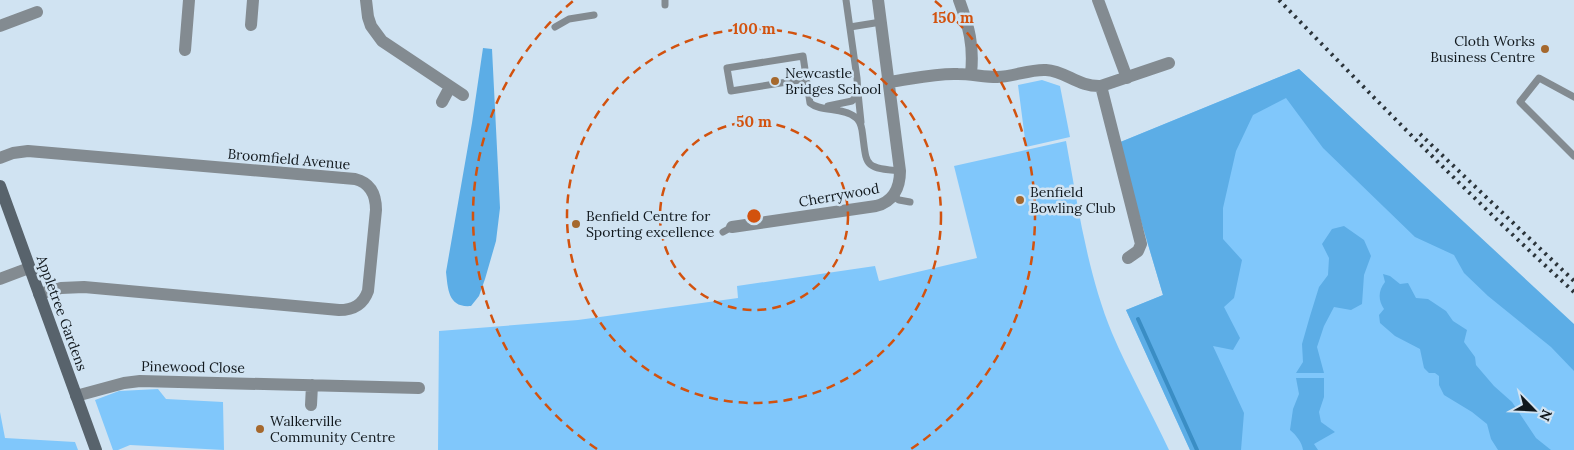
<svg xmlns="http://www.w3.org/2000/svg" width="1574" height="450" font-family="Lora,serif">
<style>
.green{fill:#80c7fb}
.forest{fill:#5cade6}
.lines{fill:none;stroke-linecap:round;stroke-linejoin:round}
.stream{stroke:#3a8dc4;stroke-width:4}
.lane{stroke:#838b91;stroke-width:7}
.street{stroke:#838b91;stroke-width:12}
.secondary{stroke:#58636c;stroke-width:12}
.rail{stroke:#2b343a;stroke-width:4;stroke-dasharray:2.5 5;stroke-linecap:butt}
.ring{fill:none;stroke:#d2520e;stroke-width:2.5;stroke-dasharray:9 6}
.poi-dot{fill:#a5682d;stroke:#d0e3f2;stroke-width:2}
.labels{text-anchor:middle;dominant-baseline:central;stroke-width:5;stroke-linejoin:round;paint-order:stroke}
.poi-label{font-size:14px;fill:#11181d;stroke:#d0e3f2;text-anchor:start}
.street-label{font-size:14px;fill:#11181d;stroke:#d0e3f2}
.centre{fill:#d2520e;stroke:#d0e3f2;stroke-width:2.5}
.ring-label{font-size:15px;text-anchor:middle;font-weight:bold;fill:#d2520e;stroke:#d0e3f2;stroke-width:5;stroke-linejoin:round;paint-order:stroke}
</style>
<rect width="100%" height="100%" fill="#d0e3f2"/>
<path class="green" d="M1299,69L1574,326V450H1190L1126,310L1163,295L1118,143Z
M1042,80L1060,86L1070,137L1026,147L1018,85Z
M1066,141C1078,206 1087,272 1112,333C1129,373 1151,411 1169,450H438L439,331L578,320L738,298L737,286L875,266L879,281L977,258L954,166Z
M158,389L166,399L223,402L224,450L130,445L118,450H113L95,400L119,391Z
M0,412L5,438L75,442L78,450H0Z"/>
<path class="forest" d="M483,48L492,49L500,208L496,241L485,279L479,296L471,306C448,308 448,289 446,272L472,123Z
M1299,69L1574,324V371L1551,347L1488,296L1464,273L1454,255L1415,237L1323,148L1286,98L1253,115L1236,151L1223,208V239L1242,260L1234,298L1224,307L1240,338L1233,350L1213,346L1244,413L1241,450H1190L1126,310L1163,295L1118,143Z
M1344,226L1364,240L1371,256L1364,275L1362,304L1351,310L1334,307L1324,326L1317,347L1324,373H1296L1303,362L1302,344L1310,316L1319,287L1328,275L1329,258L1322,244L1332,229Z
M1383,274L1390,276L1400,284L1408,283L1416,298L1428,299L1446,311L1453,321L1467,330L1464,342L1475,357L1476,365L1494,386L1512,402L1536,438L1551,450H1498L1491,439L1487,424L1472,412L1444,395L1439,385V376L1435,373H1429L1424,368L1420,349L1395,336L1380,323L1379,315L1384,309C1378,300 1378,291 1385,282Z
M1296,378H1324V397L1319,412L1321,422L1335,432L1314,444L1318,450H1303C1302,442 1296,435 1290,430L1293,409L1299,394Z"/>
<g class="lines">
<path class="stream" d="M1138,319L1197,450"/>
<path class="lane" d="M665,0V5
M555,27L569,19L594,15
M850,27L881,22
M806,79L731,91L727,68L803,56L810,103C821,112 843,107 855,117C860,120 861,125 862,130C867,165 862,168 900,171
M858,93L861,122
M1574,97L1539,78L1520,102L1574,156
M828,106L852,101L858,94L857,78L846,0
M893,196L899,200L910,202
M723,232L732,227"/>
<path class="street" d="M366,0L368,17L371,26L382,41L463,95
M959,0C969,27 974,45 971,74
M1098,0L1127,78
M251,25L253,0
M0,26L37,12
M185,50L189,0
M889,82C912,79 935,73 958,74C971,74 984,77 997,77C1013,77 1030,69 1046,70C1066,71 1078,87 1101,86L1169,63
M1101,86L1141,244L1138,251L1128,258
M442,102L450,87
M0,158L13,153L28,151L355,179C371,183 376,195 376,210L368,291C363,305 353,310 339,310L84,287L61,288L39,294
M732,227L876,206C893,202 900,188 900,171L878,0
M0,279L29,268
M76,396L124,383L140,381L419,388
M311,405L312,385"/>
<path class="secondary" d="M0,186L96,450"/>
<path class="rail" d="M1279,0C1375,99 1472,199 1574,292
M1420,134L1574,281"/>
</g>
<g class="ring">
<circle cx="754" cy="216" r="94"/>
<circle cx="754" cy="216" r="187"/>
<path d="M597 449A281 281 0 0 1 573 1M935 1A281 281 0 0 1 911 449"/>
</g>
<g class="poi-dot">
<circle cx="1545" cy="49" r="5"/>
<circle cx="775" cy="81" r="5"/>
<circle cx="1020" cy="200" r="5"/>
<circle cx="576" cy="224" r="5"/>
<circle cx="260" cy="429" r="5"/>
</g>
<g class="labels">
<g class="poi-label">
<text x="1535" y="41" text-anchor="end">Cloth Works<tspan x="1535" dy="16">Business Centre</tspan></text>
<text x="785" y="73">Newcastle<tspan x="785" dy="16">Bridges School</tspan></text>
<text x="1030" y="192">Benfield<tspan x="1030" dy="16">Bowling Club</tspan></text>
<text x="586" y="216">Benfield Centre for<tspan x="586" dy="16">Sporting excellence</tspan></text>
<text x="270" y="421">Walkerville<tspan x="270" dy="16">Community Centre</tspan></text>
</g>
<g class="street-label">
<text transform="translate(289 159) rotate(5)">Broomfield Avenue</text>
<text transform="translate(839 195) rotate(-10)">Cherrywood</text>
<text transform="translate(62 313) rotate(70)">Appletree Gardens</text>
<text transform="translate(193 367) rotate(1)">Pinewood Close</text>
</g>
</g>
<circle cx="754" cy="216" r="8" class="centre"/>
<g class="ring-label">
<text x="953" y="23">150 m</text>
<text x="754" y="34">100 m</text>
<text x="754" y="127">50 m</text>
</g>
<g transform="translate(1534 410) rotate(114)" stroke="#d0e3f2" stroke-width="4" paint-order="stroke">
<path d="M0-4L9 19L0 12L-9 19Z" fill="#11181d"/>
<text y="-8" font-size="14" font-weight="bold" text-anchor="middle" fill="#11181d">N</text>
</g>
</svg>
